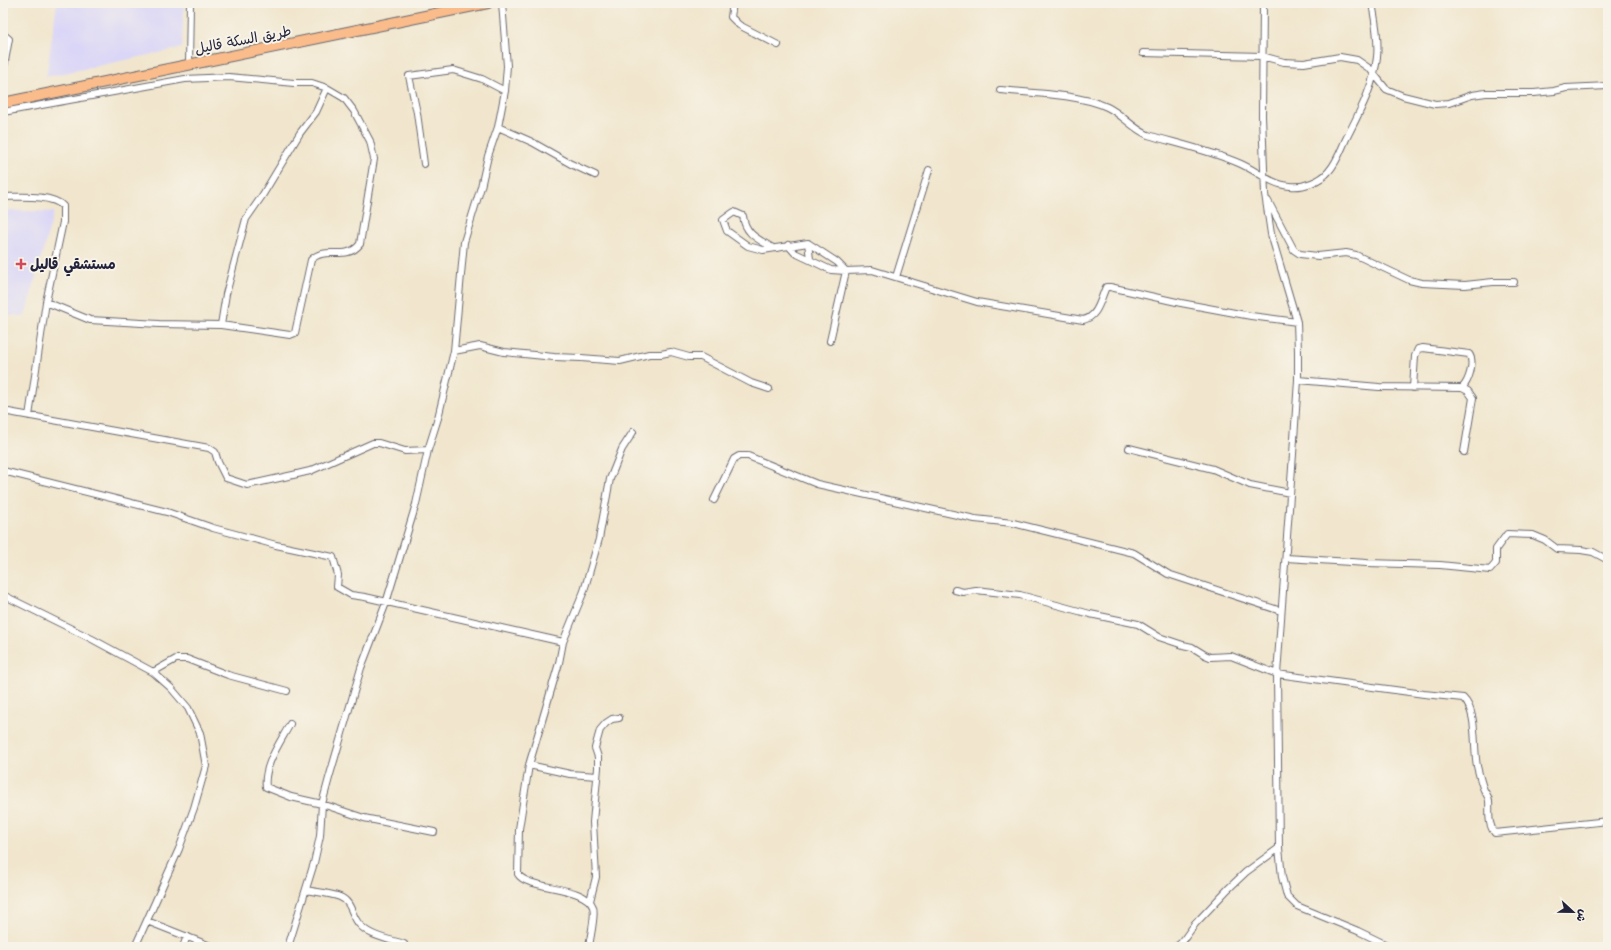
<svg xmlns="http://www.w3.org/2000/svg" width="1611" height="950" font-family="'Comic Neue','Playpen Sans Arabic',sans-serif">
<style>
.built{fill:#dad6f7}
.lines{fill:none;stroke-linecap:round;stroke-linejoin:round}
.street-casing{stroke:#6a676e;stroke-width:8}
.primary-casing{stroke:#6a676e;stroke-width:12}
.street{stroke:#fff;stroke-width:6}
.primary{stroke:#fabc8b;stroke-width:10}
.poi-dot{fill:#d1495b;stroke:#f7f3e8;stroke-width:1.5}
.labels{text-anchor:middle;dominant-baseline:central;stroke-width:4;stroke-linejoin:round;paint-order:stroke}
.street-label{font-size:14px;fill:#22223b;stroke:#f7f3e8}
.poi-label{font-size:14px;font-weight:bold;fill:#22223b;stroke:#f7f3e8;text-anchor:start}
</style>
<rect width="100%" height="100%" fill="#f7f3e8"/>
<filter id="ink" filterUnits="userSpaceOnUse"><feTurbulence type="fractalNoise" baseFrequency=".025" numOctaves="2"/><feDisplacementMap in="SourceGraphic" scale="8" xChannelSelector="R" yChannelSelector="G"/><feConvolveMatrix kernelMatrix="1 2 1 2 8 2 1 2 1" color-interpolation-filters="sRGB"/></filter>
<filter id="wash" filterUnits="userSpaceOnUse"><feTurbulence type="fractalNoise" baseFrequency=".012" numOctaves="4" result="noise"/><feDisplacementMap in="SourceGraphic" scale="16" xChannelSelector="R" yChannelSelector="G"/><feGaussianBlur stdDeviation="0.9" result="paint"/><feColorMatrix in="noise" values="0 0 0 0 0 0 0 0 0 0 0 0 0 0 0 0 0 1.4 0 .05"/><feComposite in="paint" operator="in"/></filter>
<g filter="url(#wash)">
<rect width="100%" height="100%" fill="#f1e6cd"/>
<path class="built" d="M57,3H184L182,48L46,77Z
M3,210L54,212L25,316L3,315Z"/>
</g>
<g filter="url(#ink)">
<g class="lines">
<defs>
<path id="street" d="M733,3L731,17L739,25L778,45
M1263,3L1262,116L1265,194L1271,234L1297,322L1298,351V380L1293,454L1277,674L1279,848L1282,877L1287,896L1297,906L1358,931L1391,947
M3,34L9,39L3,72
M1143,53L1262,56L1284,62L1304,63L1340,57L1357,60L1370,69L1386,89L1403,96L1435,104L1449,103L1472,95L1486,93H1534L1554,91L1566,88L1608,86
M189,65L190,3
M1000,90C1031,93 1079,94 1107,107C1122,114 1133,129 1148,135C1179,144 1212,151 1241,164C1257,171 1272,185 1290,186C1303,188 1321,181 1329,171C1337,162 1341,150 1346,139C1359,113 1374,86 1377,57C1379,40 1375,20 1372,3
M3,112L185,79L229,77L294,83H312L327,88L344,98L354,111L370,141L374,159L360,244C346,262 325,245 311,260L295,333L290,335L221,325L159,324L90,320L46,302L63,222V206C51,194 20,197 3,197
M498,127L532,142L571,164L595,175
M424,164L417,113L409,76L453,70L482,79L505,91
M1268,201L1294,250L1300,254L1318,256L1346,253L1356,255L1409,280L1422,283L1465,285L1493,282H1514
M808,243L810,259
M788,245L795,253L831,270L846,271L830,341
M773,248C758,239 745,234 743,216L734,212L723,220L727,231L748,246L763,250L808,243L837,262L846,271L872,270L977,302L1083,320C1098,317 1100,300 1106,287H1110L1181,303L1251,316L1297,322
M896,277L929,170
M221,325L226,294L246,219L262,196L300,133L316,112L327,88
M454,351L480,346L504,352L554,357L581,358L620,361L649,354H661L671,352L689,357H701L751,383L769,389
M1298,380L1379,387L1462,388L1468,391L1473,398L1464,452
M1413,388L1415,356L1418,349L1423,348L1469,354C1475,362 1469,381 1462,388
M3,411L209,448L215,452L218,462L226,478L247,485L293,475L310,471L373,443H379L405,451L428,450
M29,416L46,302
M1129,448L1213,469L1250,485L1290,493
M3,471L167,512L213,528L276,545L333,557L338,575L337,587L351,595L365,597L563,642
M714,500L734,459L739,456H748L817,484L975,519L1013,523L1134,553L1168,574L1281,611
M1286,558L1367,563L1440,565L1490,570L1496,563V549L1507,534L1533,535L1545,540L1557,549L1581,550L1593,552L1608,560
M955,590L963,592L976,590L1020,595L1090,614L1138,624L1159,637L1183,645L1192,647L1205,655L1210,657L1231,656L1277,674L1424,694L1463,698C1478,712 1473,747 1477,766C1479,774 1481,783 1484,790C1486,794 1489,797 1489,801C1490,812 1487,824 1495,833L1608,821
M3,595L92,639L153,672L171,688L188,708L200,733L206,766L194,808L179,849L135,947
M153,672L176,659H187L228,675L287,691
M290,724C280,743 263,766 266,787L291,797L322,804L364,818L434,832
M529,765L570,774L597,776
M306,890C316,892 330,893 340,897C352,902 351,915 359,924C370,937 389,939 404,944
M590,901L596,877L593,822L598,768V757L595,748L600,730L606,723L612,719L619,718
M147,921L213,947
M183,947L187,936
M288,947L314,863L320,836L322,804L329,778L361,668L386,603L416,504L428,450L438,418L454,351L464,242L481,187L488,156L498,127L505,91L507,66L502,3
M589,947C590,937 596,915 593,907C585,885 527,890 518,874L519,829L529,765L559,663L563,642L584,591L599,539L610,479L622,449L633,432
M1176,947L1182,942L1195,924L1228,889L1246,872L1279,848"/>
<path id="primary" d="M3,103L488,3"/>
</defs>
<use href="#street" class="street-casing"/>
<use href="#primary" class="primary-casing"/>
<use href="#street" class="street"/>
<use href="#primary" class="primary"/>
</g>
</g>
<path class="poi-dot" d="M19 258h4v4h4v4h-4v4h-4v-4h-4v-4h4z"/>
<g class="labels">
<g class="street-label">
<text transform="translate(243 40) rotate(-11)">طريق السكة قاليل</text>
</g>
<g class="poi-label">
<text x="30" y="264">مستشقي قاليل</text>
</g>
</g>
<rect width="1611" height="950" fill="none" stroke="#f7f3e8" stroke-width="16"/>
<g transform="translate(1573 912) rotate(112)" stroke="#f7f3e8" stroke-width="3" paint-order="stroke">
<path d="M0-3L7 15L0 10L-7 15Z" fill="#22223b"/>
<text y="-6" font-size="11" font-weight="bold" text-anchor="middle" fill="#22223b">ش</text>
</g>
</svg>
